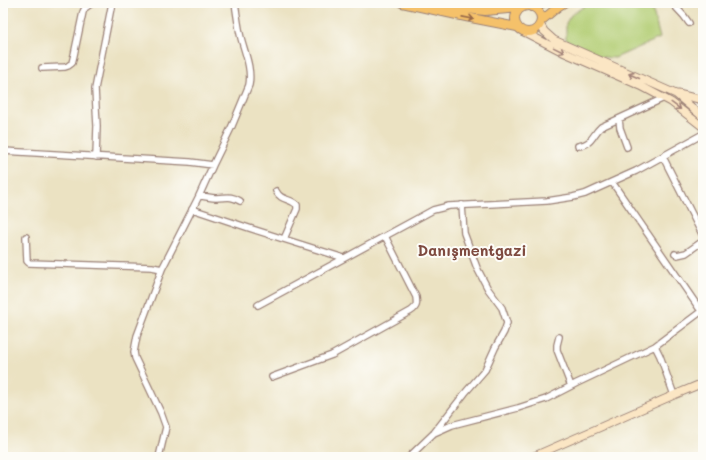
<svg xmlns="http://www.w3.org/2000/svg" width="706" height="460" font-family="Mali,sans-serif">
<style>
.green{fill:#b2cd73;stroke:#7e764f}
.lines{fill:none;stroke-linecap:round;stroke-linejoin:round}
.street-casing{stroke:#9a8076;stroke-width:8}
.secondary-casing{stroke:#9a8076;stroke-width:9}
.primary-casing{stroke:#9a8076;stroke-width:10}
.street{stroke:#fff;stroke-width:5.5}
.secondary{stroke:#fbe6c4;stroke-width:7}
.primary{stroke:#f5c16b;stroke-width:8}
.oneway{stroke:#976848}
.oneway2{stroke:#a28278}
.labels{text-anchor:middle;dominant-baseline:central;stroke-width:4;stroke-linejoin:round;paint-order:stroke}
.district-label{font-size:15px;font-weight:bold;fill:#7e4a3f;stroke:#fdfcf7}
</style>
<rect width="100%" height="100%" fill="#fdfcf7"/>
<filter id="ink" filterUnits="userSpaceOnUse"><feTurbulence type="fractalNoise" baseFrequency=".025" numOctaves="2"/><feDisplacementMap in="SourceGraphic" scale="8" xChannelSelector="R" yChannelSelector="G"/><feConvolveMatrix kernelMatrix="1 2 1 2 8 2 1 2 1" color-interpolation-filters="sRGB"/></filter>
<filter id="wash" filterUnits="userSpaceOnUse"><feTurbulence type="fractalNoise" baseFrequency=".012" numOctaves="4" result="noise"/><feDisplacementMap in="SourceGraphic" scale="16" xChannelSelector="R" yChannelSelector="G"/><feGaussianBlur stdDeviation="0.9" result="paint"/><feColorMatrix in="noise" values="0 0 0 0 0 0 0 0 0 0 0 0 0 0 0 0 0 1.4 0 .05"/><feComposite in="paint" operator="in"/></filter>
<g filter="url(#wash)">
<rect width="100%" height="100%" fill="#ebe2c2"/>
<path class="green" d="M589,3L598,4L651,3L660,38L615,58L602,57L580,49L566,40V23L571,15Z"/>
</g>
<g filter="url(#ink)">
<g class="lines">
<defs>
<path id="street" d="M672,3L684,16L689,23
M42,68L65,67L68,66L72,63L74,55L83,12L85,8L92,3
M619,119L620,128L627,147
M578,146C592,145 592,135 601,127L664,98
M3,151L190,162L213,165
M96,157L97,126L95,89L112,3
M663,157L703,236
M612,182L701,311
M276,191C281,201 290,198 297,205V209L284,239
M199,196C205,196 210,198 216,198C227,198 230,195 240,201
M192,209L249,228L344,258
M26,237L27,261L29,263L152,267L162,269
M675,254L677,255L686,253L703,241
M258,305L433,210L449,206L547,201L573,197L585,194L636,171L703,134
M559,337L557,345V350L571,386
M655,346L660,356L674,395
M272,377L332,355L411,311C417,307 417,304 416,297L385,236
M434,433L452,425L518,408L546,399L577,383L655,346L703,310
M159,457L166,427L161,413L135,358L134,352L137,336L162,269L199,196L213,165L232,126L249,85C252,69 245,53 241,38C238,26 237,15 235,3
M409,457L434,433L465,393L485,370L495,348L504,332L507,323L502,308L488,289L477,268L464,233L462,205"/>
<path id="secondary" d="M540,24L544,31L554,40L676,94L703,117
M524,32L563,52L641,86L671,102L703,127
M678,94L703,100
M532,457L674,395L703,383"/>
<path id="primary" d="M402,3L466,17L517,27
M435,3L457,8L485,11L520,8
M515 19a13 13 0 1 1 26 0a13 13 0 1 1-26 0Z
M531,7L543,3
M541,21L559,6L564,3"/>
</defs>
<use href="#street" class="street-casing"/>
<use href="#secondary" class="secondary-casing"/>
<use href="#primary" class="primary-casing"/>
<use href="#street" class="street"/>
<use href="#secondary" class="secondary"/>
<use href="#primary" class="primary"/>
</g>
<defs><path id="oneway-shaft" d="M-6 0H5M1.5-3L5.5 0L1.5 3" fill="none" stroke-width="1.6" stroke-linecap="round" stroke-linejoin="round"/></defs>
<use class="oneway" href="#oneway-shaft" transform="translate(468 18) rotate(11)"/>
<g class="oneway2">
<use href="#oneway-shaft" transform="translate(559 50) rotate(26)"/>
<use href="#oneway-shaft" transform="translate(634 76) rotate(-156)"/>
<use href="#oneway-shaft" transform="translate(676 106) rotate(36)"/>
</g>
</g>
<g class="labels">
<g class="district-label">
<text x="472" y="250">Danışmentgazi</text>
</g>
</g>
<rect width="706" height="460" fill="none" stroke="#fdfcf7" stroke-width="16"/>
</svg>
